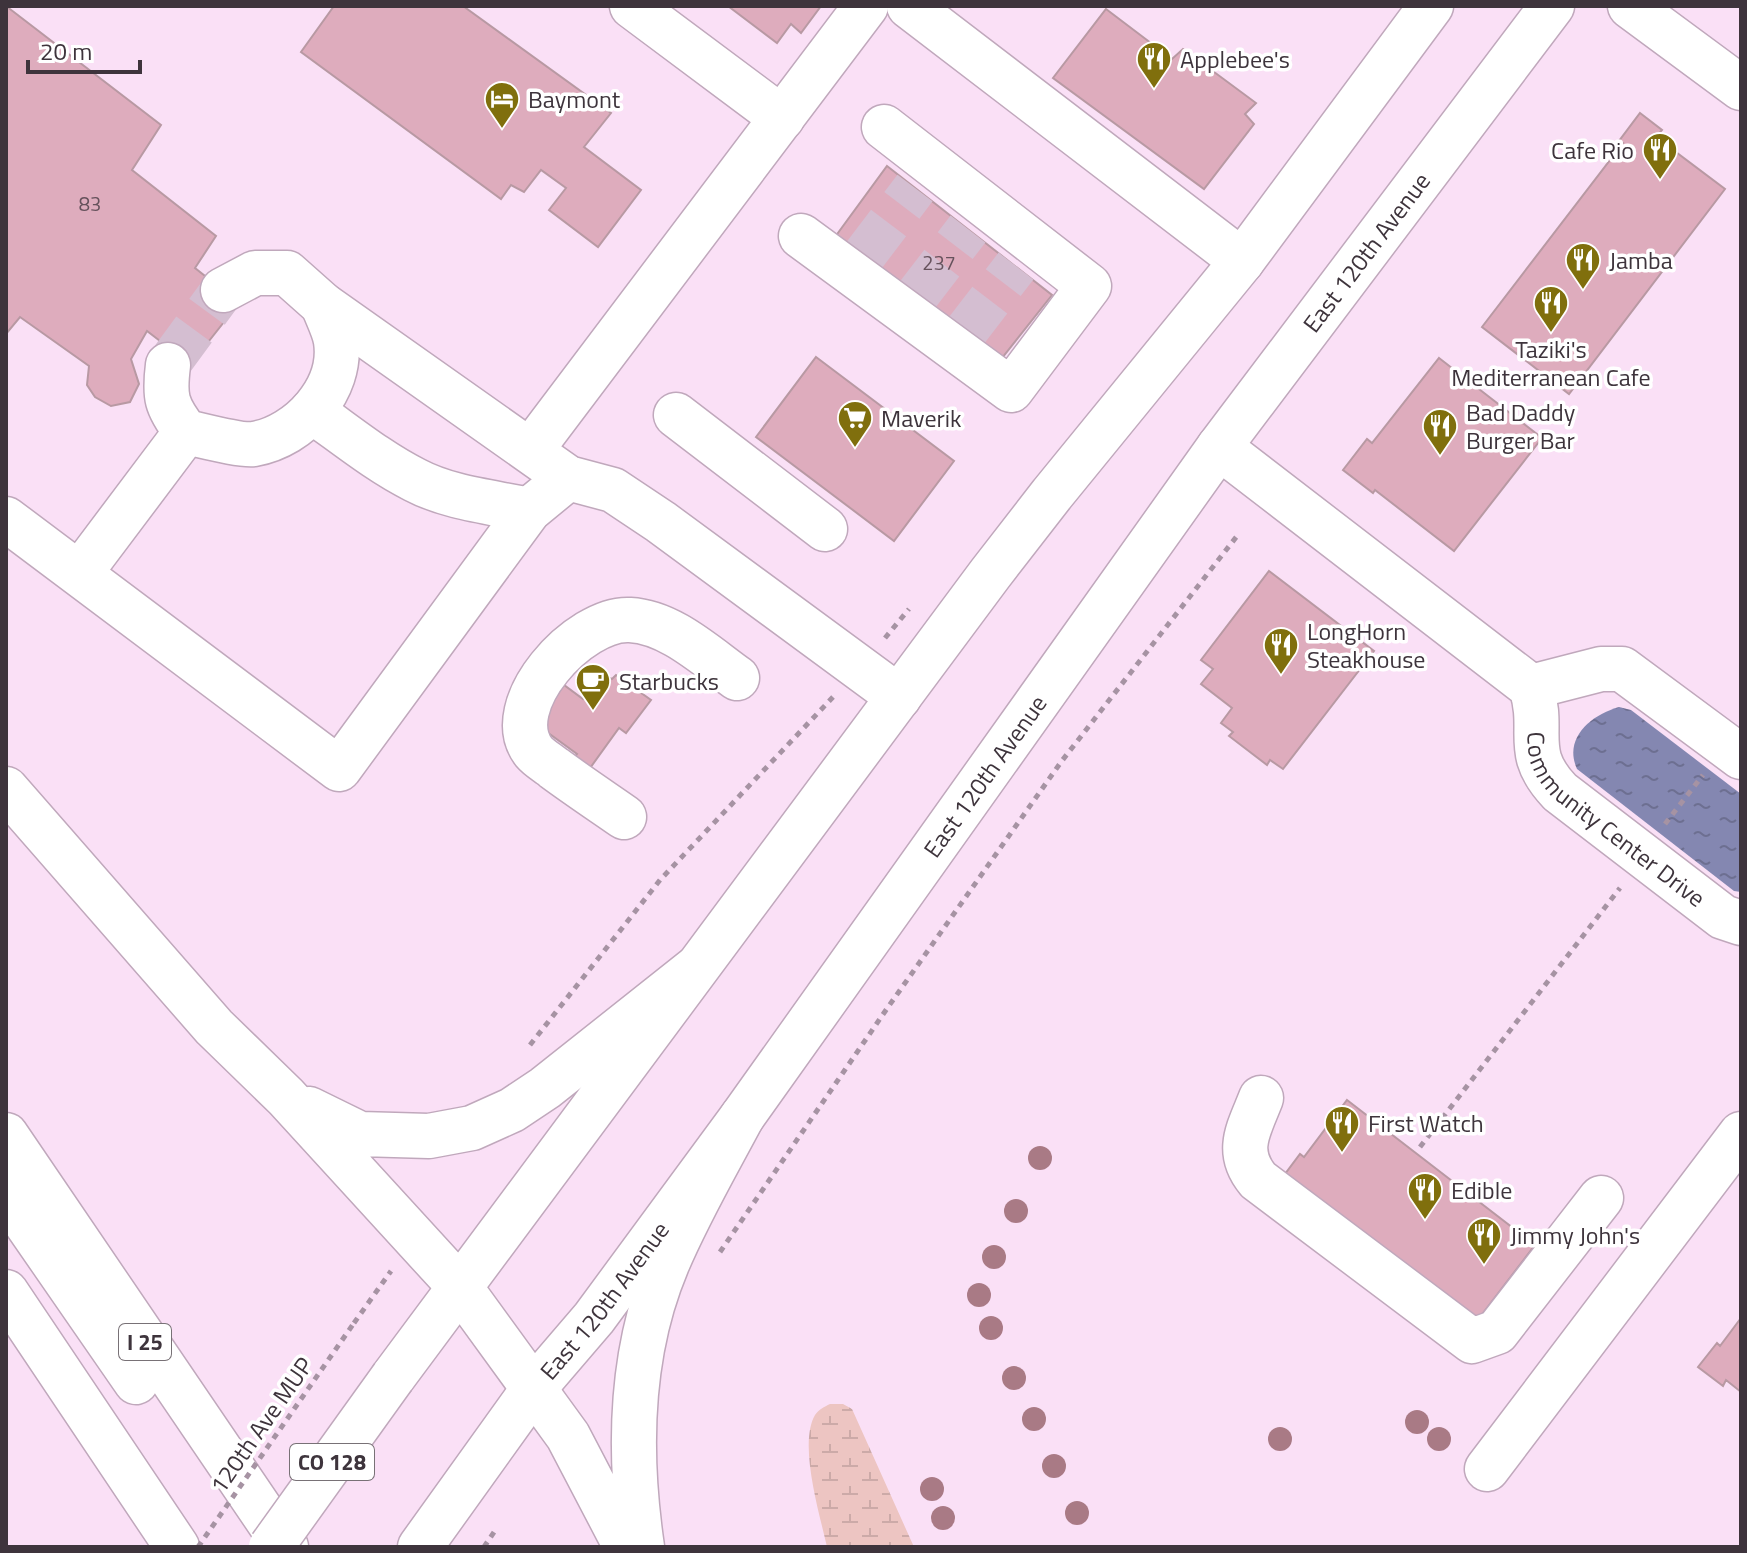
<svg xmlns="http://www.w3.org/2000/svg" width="1747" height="1553" font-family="'Titillium Web',sans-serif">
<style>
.wetland{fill:url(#wetland-marsh)}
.water{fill:url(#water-ripples)}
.building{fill:#deacbd;stroke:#b899a3;stroke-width:2}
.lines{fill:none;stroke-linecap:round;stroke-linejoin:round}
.minor-tunnel{stroke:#d4bed1;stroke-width:44;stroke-dasharray:44 22;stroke-linecap:butt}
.minor-casing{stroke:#c0a8bc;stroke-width:47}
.major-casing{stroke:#c0a8bc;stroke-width:47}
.highway-casing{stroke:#c0a8bc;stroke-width:47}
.path{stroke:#a693a3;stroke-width:5;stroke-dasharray:6 6;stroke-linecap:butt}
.minor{stroke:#fff;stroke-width:44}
.major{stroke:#fff;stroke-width:44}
.highway{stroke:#fff;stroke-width:44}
.major-bridge-casing{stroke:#c0a8bc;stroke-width:47;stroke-linecap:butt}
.path-bridge{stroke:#a693a3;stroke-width:5;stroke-dasharray:6 6;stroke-linecap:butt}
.major-bridge{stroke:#fff;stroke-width:44}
.tree{fill:#a97a85}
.labels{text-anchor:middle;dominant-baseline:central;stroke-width:7;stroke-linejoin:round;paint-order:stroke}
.number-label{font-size:20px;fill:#66525c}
.shield{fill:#fff;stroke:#787176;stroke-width:2}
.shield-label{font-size:22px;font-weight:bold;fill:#3e343c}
.poi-label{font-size:24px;fill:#3e343c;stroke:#fff;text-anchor:start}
.street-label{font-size:24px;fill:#3e343c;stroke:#fff}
</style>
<defs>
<pattern id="wetland-marsh" width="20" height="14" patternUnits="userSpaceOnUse" patternTransform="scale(2)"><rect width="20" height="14" fill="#edc5c2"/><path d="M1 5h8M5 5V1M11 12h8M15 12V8" fill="none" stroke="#ccaaa8"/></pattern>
<pattern id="water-ripples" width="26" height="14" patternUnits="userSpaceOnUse" patternTransform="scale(2)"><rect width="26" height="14" fill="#8487b1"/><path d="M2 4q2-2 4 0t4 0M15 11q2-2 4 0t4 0" fill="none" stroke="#6d6f91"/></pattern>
</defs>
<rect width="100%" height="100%" fill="#fae0f6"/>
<path class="wetland" d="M830,1404H843L852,1409L914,1547H827C820,1515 798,1444 815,1415C819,1409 824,1407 830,1404Z"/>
<path class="water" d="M1619,707L1631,710L1741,794V892L1734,891L1577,769C1563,738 1591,715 1619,707Z"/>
<path class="building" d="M6,6L161,125L132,170L216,236L195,268L239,303L182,375L153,353L160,341L147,331L131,359L139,384L130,402L111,406L95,397L87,385L89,366L20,317L6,334Z
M334,6H463L611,113L584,147L641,190L598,247L549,210L566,188L541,170L524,192L511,185L501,199L301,52Z
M728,6H821L801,33L791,24L777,43Z
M1106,9L1172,59L1183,49L1256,103L1245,114L1254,124L1204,189L1053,78Z
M1640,113L1662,130L1656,137L1725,189L1569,394L1482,327L1623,143L1619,141Z
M887,166L1052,295L998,363L835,237Z
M816,357L954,461L894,541L756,437Z
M1439,358L1542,438L1454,551L1375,490L1373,493L1343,470L1367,439L1372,443Z
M1269,571L1374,651L1283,769L1270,760L1267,765L1229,736L1233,732L1221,723L1232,708L1201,684L1213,669L1201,660Z
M602,673L612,679L616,675L651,700L626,733L619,728L585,775L569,764L577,754L536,724L564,685L583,699Z
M1347,1100L1535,1245L1477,1321L1282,1178L1300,1154L1304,1157Z
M1741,1318V1392L1726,1380L1723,1386L1698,1367L1717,1343L1720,1346Z"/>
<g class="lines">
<path class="minor-tunnel" d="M862,258L915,188
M915,298L968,229
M963,335L1016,266
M168,365L223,290"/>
<defs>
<g id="minor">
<path d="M632,6L782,118"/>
<path d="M909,6L1242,261"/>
<path d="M1630,6L1741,88"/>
<path d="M801,236L1011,390L1089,286L884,127"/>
<path d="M223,290L255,273H287L323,305L568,478L613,490L661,522L899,697"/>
<path d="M168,365C164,397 166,406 186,432C201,435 241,446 254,444C300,436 343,389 336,341C334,329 327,316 323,305"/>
<path d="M312,411C346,435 379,462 415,480C449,498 492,502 529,510"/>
<path d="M676,415L825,529"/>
<path id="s1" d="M1219,447L1531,687C1546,733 1521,751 1560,792L1723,917L1741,923"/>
<path d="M531,450L866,6"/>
<path d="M6,519L339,769L529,510L568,478"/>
<path d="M80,573L186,432"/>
<path d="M1531,687L1601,669H1622L1741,757"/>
<path d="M624,817C601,801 577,785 554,768C548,763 539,758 534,752C498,706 579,617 630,620C670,622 706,656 737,678"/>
<path d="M1261,1098C1249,1129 1234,1151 1258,1180L1472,1341L1497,1332L1601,1198"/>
<path d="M1487,1469L1741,1134"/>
</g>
<g id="major">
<path d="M393,1377L990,574L1052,494L1242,261L1431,6"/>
<path id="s2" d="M420,1547L534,1388L594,1318L742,1117L1219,447L1552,6"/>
</g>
<path id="highway" d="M6,789L214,1027L286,1097L459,1286L568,1436L626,1547
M309,1109L360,1134L429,1136L472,1128L512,1110L545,1088L695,969
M6,1135L286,1547
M6,1194L136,1382
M6,1292L177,1547
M642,1547C628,1452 629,1354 667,1264C688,1214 716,1166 742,1117"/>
</defs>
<use href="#minor" class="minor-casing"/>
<use href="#major" class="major-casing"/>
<use href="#highway" class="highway-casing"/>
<path class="path" d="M885,638L909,609
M1665,824L1703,775
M530,1045L660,880L833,697
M1420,1147L1620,888
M720,1252L886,1010L1061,762L1237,536
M354,1323L391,1271
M484,1547L496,1529"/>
<use href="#minor" class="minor"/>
<use href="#major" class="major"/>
<use href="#highway" class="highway"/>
<defs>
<path id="major-bridge" d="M271,1547L393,1377"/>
</defs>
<use href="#major-bridge" class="major-bridge-casing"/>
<path class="path-bridge" d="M198,1547L354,1323"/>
<use href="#major-bridge" class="major-bridge"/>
</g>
<g class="tree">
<circle cx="1040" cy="1158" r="12"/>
<circle cx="1016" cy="1211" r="12"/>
<circle cx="994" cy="1257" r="12"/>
<circle cx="979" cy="1295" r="12"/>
<circle cx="991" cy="1328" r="12"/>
<circle cx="1014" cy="1378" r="12"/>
<circle cx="1034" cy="1419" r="12"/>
<circle cx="1417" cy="1422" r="12"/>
<circle cx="1280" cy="1439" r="12"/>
<circle cx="1439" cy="1439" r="12"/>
<circle cx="1054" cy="1466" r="12"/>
<circle cx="932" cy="1489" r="12"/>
<circle cx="1077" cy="1513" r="12"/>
<circle cx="943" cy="1518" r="12"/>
</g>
<defs>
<symbol id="restaurant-pin" viewBox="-11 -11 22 30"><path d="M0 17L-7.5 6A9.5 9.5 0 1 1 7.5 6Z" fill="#806f0d" stroke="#fff"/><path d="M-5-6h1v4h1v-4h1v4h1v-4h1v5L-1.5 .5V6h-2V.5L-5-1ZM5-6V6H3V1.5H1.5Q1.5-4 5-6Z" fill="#fff"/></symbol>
<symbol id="hotel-pin" viewBox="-11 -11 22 30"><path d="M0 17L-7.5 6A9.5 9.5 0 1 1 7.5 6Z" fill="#806f0d" stroke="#fff"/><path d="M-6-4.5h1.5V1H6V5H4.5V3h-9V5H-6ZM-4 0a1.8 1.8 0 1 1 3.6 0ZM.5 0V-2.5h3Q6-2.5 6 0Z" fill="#fff"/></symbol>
<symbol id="supermarket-pin" viewBox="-11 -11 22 30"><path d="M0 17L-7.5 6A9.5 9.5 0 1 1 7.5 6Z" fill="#806f0d" stroke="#fff"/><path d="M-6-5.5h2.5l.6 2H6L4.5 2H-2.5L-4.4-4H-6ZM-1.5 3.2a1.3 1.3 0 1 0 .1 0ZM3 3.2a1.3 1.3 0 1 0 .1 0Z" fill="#fff"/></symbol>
<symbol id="cafe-pin" viewBox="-11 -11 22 30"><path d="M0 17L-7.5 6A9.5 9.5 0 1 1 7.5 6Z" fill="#806f0d" stroke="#fff"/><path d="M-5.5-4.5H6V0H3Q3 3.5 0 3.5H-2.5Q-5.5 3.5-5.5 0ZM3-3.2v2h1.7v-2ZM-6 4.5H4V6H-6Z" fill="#fff"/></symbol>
</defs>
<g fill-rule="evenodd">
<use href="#restaurant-pin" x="1134" y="39" width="40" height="54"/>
<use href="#hotel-pin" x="482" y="79" width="40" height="54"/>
<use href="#restaurant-pin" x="1640" y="130" width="40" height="54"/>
<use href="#restaurant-pin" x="1563" y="240" width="40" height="54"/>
<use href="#restaurant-pin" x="1531" y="283" width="40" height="54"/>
<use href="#supermarket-pin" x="835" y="398" width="40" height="54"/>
<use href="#restaurant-pin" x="1420" y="406" width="40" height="54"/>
<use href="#restaurant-pin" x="1261" y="625" width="40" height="54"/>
<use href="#cafe-pin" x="573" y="661" width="40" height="54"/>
<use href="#restaurant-pin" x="1322" y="1103" width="40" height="54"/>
<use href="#restaurant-pin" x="1405" y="1170" width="40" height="54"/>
<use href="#restaurant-pin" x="1464" y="1215" width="40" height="54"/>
</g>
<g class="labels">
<g class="number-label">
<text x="90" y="203">83</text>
<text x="939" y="262">237</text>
</g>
<g class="shield">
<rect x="119" y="1324" width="52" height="36" rx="6"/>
<rect x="290" y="1444" width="84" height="36" rx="6"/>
</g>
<g class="shield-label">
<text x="145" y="1342">I 25</text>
<text x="332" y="1462">CO 128</text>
</g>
<g class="poi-label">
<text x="1180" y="59">Applebee's</text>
<text x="528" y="99">Baymont</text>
<text x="1634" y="150" text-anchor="end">Cafe Rio</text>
<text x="1609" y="260">Jamba</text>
<text x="1551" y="349" text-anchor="middle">Taziki's<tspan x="1551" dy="28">Mediterranean Cafe</tspan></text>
<text x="1466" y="412">Bad Daddy<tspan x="1466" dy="28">Burger Bar</tspan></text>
<text x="881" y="418">Maverik</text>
<text x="1307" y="631">LongHorn<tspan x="1307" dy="28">Steakhouse</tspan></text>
<text x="619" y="681">Starbucks</text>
<text x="1368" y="1123">First Watch</text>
<text x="1451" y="1190">Edible</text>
<text x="1510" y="1235">Jimmy John's</text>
</g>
<g class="street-label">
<text stroke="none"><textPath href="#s2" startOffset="1604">East 120th Avenue</textPath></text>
<text stroke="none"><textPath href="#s2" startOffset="956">East 120th Avenue</textPath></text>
<text stroke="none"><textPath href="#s1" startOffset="562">Community Center Drive</textPath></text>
<text stroke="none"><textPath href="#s2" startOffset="308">East 120th Avenue</textPath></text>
<text transform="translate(261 1425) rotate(-55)">120th Ave MUP</text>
</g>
</g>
<rect width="1747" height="1553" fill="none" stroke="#3e343c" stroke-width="16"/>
<path d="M28 60v12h112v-12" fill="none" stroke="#3e343c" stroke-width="4"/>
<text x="40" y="60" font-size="24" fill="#3e343c" stroke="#ffffff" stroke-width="6" paint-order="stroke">20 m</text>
</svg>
